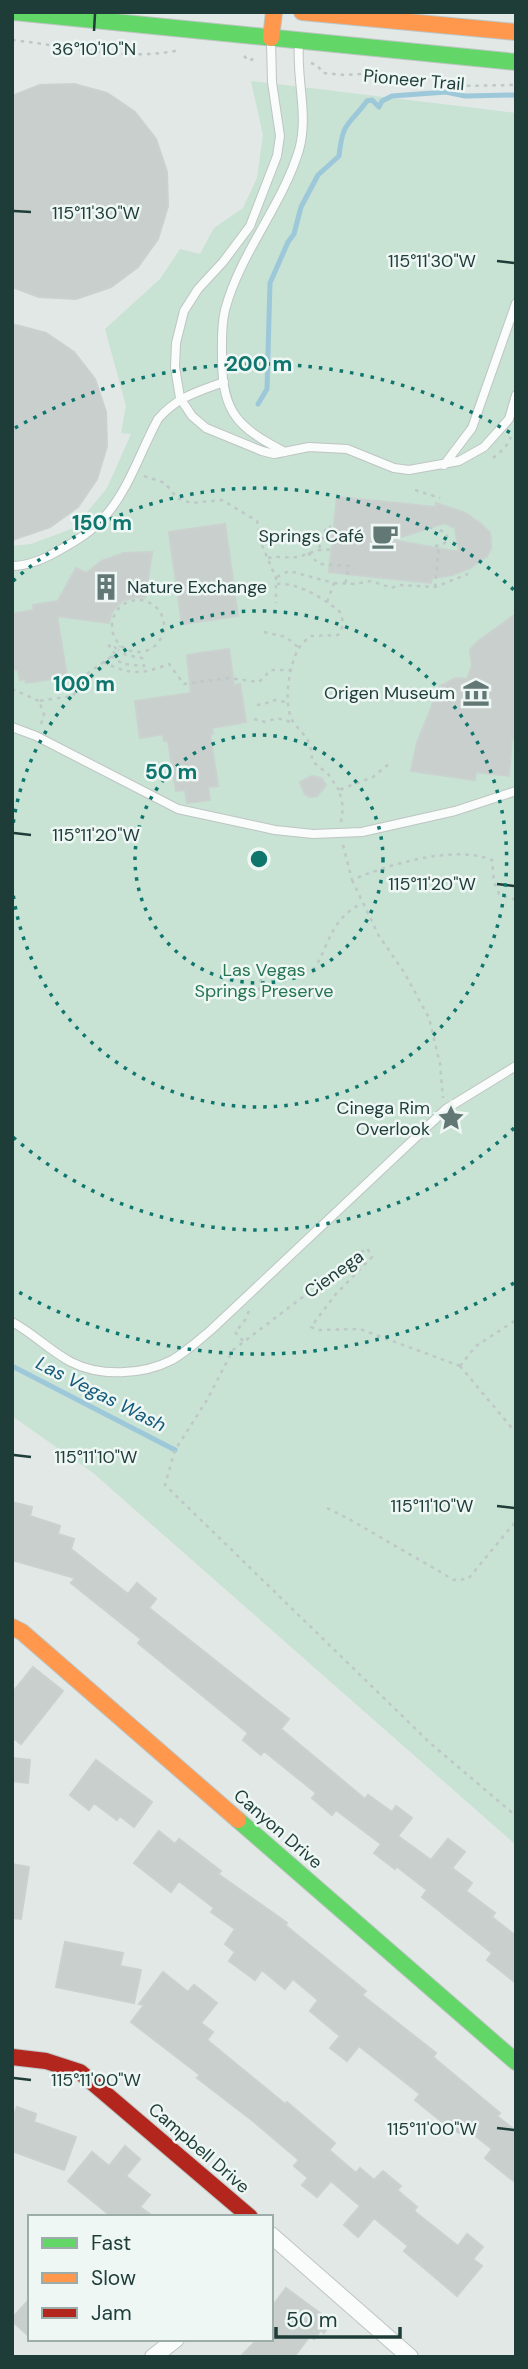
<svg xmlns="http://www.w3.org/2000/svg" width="528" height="2369" font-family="'DM Sans',sans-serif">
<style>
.green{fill:#c8e2d4}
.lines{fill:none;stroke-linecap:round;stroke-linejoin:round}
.stream{stroke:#9dc8da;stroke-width:5}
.building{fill:#c8cfcd;stroke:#cad1cf;stroke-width:2;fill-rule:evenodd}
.lane-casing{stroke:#bec5c3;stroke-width:10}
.street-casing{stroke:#bec5c3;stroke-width:18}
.fast-casing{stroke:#bdc5c3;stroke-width:18}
.slow-casing{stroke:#bdc5c3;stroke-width:18}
.jam-casing{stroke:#bdc5c3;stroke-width:18}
.path{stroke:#bec8c7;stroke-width:2.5;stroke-dasharray:3.5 5;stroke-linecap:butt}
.lane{stroke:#fafcfb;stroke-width:8}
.street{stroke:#fafcfb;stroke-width:16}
.fast{stroke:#63d668;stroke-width:16}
.slow{stroke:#ff974d;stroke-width:16}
.jam{stroke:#b3261e;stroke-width:16}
.ticks{fill:none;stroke:#1e3c38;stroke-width:2.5}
.ring{fill:none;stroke:#0f766e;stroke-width:3.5;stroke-dasharray:3.5 7}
.labels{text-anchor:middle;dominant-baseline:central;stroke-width:5;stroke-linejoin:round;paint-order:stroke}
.street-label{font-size:18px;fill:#1e3c38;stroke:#eef7f4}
.poi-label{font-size:18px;fill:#1e3c38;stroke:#eef7f4;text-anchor:end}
.park-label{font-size:18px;fill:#257551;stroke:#eef7f4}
.water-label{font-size:19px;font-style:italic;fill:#145a7b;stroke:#eef7f4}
.ticks-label{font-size:18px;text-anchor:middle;fill:#1e3c38;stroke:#eef7f4;stroke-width:5;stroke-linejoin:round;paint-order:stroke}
.centre{fill:#0f766e;stroke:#eef7f4;stroke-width:3.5}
.ring-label{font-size:21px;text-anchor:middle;font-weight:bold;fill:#0f766e;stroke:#eef7f4;stroke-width:5;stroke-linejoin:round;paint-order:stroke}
</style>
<rect width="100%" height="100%" fill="#e1e8e6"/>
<path class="green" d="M251,81L516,113V1845L92,1472L12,1416V546L31,544L74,528L107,488L131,434L121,433L126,406L105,329L160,279L180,249L200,254L214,228L243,208L257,178L263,135Z"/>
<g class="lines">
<path class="stream" d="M258,404L267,389L270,283L288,242L294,234L301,207L318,175L339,156C343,120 348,127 367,101L372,100L379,107L382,101L392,96L446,92L465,96L516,95
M12,1366L175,1450"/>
</g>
<path class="building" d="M74,84L107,93L135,112L156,139L167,172L168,206L158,239L138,267L111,287L76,299L39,297L12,287V96L40,85Z
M12,324L46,333L74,352L95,379L106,412L107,446L97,479L78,507L50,527L12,540Z
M337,497L436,507V503L465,513L481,524L490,533L491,548L487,556L470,568L452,575L432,578L431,583L329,572ZM444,523L455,528L459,552L392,540Z
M225,524L238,616L182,624L169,532Z
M152,552L145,598L135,597L122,601L112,612L109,623L57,616L67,677L26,683L25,679L20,680L18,670L12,669V614L34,610L33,605L58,601L76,568L86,573L102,561L124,553Z
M516,614V739L512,738L509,776L476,772L475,780L411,771L417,743L440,686L456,678L467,679L472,666L470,650L477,642Z
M229,649L234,685L240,684L246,722L212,728L213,734H210L218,786L208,787L210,800L187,803L185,790L176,791L168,741H164L163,734L140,738L135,701L191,693L187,655Z
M312,776L321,778L326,785L317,796L310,797L305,794L300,782Z
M12,1502L32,1507L30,1516L60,1526L58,1534L74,1539L71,1549L128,1594L137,1583L156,1599L149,1608L289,1719L281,1729L365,1799L368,1795L392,1812L396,1806L412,1818L398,1836L431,1860L448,1839L465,1852L452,1868L472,1883L466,1891L495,1913L492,1917L516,1936V1983L487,1960L492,1953L422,1897L427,1890L396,1866L395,1869L374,1853L381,1844L336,1810L332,1815L312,1798L316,1793L264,1751L261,1755L243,1740L248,1733L138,1643L141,1639L71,1583L75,1578L12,1560Z
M33,1667L63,1691L21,1744L12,1737V1693Z
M12,1758L30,1760L28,1783L12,1781Z
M96,1760L152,1802L134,1827L120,1816L117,1820L94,1803L89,1810L70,1795Z
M159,1831L175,1844L179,1839L221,1871L218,1874L287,1923L285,1925L366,1991L362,1995L436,2053L433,2057L500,2113L497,2116L516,2131V2183L485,2158L492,2149L464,2127L459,2133L448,2125L447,2126L415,2100L420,2094L359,2046L347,2061L330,2048L340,2036L310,2011L318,2000L293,1979L285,1989L262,1970L255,1980L229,1961L235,1952L225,1944L235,1929L211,1912L214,1908L179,1881L171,1892L134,1863Z
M12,1864L29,1867L21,1919L12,1918Z
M65,1942L123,1953L120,1966L141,1970L134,2003L56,1987Z
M163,1972L188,1992L194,1985L217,2003L201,2023L213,2032L207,2040L285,2104L287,2102L335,2143L329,2150L356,2173L360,2168L374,2180L383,2171L401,2186L397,2190L417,2207L414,2211L458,2246L467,2234L483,2247L473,2259L482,2266L457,2296L404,2251L408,2246L374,2218L358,2237L344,2225L360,2206L331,2181L317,2197L302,2185L308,2178L294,2166L299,2160L253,2121L197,2078L200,2075L131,2022L144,2005L139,2004Z
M17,2107L36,2114L34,2122L76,2137L64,2170L12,2151V2120Z
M125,2146L140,2159L126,2176L150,2195L140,2207L154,2217H112L68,2181L92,2152L109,2166Z
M286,2288L332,2322L324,2333L321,2330L314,2339L310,2336L294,2357H240L258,2339H271V2308Z
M30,2299V2337L12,2321V2318Z"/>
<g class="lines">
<defs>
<path id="lane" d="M271,41L272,82L280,136L277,156L250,226L223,262L198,289L184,311L176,343L175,367L180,398L192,416L206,428L262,451L274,454L309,447L347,449L394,468L409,470L459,461L484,447L509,419L516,395
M285,452C239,428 222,414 222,358C222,343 221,326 225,310C240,253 282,206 299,150C309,115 296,79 299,44
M444,465L472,428L516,303
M12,566C29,566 44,559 58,551C76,541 93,531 106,515C129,489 141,450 158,419C177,397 197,392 224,382
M12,727L36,736L178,809L275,830L313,834L362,832L455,811L516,791
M12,1322C33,1333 50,1351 71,1362C100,1377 143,1375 172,1360C186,1352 199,1340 211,1330L446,1109L516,1066"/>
<path id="street" d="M271,2235L410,2357
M153,2357L176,2339"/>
<path id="fast" d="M14,12L516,62
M238,1820L516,2062"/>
<path id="slow" d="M302,12L516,32
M271,38L274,12
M12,1627L22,1632L238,1820"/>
<path id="jam" d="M12,2057L46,2061L80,2072L250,2217"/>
</defs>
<use href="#lane" class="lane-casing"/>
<use href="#street" class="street-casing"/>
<use href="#fast" class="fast-casing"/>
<use href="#slow" class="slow-casing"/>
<use href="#jam" class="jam-casing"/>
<path class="path" d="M12,40C70,46 121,62 180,50
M244,56L249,61L256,57
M311,63L317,65L323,73L345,75L380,73L422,78L459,86L516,85
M493,458L505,448L511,437
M144,476L165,483L177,498L191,503L222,500L257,521L261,543L276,578V603
M415,490L440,498
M331,527L329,542H331L332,531
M431,527V529
M435,546L442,545L448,540L446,533L437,529
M319,548L327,526L331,527
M308,553L319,564L349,566L345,585
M268,558C278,556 288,558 297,557C312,554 315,548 331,550
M277,577L289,571L334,583L327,602
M334,583L355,584L371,581L392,588L398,585L435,587L468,574
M277,584C298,582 325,599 341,613C343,621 344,628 338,635L311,636C307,639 302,643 299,648C289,664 282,707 294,723C306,739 311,737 312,761L328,774L339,790
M435,587L439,546
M112 626a26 26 0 1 1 52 0a26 26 0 1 1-52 0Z
M264,632L286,637L299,648
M111,656L123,664L144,666L142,658L126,655L118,650
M103,662C131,675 140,675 169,664L184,684L228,678L259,682L271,670H292
M12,689L39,701
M257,705L265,704L272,700L287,702
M254,719L265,722L277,718L294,723
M41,724L44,714L39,701L73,696L88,673L115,654L109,646L111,644L118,650L120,646
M341,822L343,807L339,790L373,777L390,763
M343,845L352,880C386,865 456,844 492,860L494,882L499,894L516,900
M352,880L379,936L404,972L429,1018L440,1064L443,1098
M257,999L262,974C278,965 298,975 315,968C331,939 331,920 362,903
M243,1341L235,1332L244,1322L249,1311
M460,1366L360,1329L317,1330L311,1327L335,1295L372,1257L367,1248L233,1350L207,1400L175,1450L165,1485L430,1743L516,1816
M460,1366L516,1433
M460,1366L476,1346L516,1320
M327,1508L349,1519L454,1580L468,1579L516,1521"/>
<use href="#lane" class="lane"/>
<use href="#street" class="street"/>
<use href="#fast" class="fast"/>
<use href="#slow" class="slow"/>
<use href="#jam" class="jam"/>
</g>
<path class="ticks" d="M94,31L95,14M14,211L31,212M497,261L514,263M14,833L31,835M497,884L514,886M14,1455L31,1457M497,1506L514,1508M14,2078L31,2080M497,2128L514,2130"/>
<g class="ring">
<circle cx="259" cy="859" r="124"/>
<path d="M12 833A248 248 0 1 1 12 885"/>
<path d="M514 1128A371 371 0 0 1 13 1137M13 581A371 371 0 0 1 514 590"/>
<path d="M514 1283A495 495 0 0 1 15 1290M15 428A495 495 0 0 1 514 435"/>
</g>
<defs>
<symbol id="cafe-bare" viewBox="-9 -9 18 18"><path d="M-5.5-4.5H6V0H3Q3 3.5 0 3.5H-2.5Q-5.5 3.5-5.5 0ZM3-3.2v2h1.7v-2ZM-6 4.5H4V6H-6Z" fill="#627875" stroke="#eef7f4" stroke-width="2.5" paint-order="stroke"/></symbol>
<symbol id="building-bare" viewBox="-9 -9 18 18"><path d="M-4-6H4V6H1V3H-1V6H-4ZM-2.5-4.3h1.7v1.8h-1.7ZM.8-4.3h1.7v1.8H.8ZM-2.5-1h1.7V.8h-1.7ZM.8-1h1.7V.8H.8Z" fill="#627875" stroke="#eef7f4" stroke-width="2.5" paint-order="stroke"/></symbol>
<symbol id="museum-bare" viewBox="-9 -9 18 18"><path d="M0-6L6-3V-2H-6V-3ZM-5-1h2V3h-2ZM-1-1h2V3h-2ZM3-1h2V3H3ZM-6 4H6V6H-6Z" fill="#627875" stroke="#eef7f4" stroke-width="2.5" paint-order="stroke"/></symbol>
<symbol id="sight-bare" viewBox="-9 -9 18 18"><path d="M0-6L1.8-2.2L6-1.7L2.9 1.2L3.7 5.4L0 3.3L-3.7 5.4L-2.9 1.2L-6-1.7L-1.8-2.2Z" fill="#627875" stroke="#eef7f4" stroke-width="2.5" paint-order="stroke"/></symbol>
</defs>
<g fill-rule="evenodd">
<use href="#cafe-bare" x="366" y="517" width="38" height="38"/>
<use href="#building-bare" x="87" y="568" width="38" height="38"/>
<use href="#museum-bare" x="457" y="674" width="38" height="38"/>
<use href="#sight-bare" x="432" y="1099" width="38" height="38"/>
</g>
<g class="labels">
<g class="street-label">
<text transform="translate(414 80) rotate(5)">Pioneer Trail</text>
<text transform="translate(334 1274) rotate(-36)">Cienega</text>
<text transform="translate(278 1829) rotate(41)">Canyon Drive</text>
<text transform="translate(199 2148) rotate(41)">Campbell Drive</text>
</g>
<g class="poi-label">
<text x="364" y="536">Springs Café</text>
<text x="127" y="587" text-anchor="start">Nature Exchange</text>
<text x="455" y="693">Origen Museum</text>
<text x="430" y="1108">Cinega Rim<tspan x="430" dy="21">Overlook</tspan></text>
</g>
<g class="park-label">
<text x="264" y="970">Las Vegas<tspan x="264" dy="21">Springs Preserve</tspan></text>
</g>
<g class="water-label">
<text transform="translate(101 1394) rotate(27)">Las Vegas Wash</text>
</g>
</g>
<g class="ticks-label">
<text x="94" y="55">36°10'10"N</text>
<text x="96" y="219">115°11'30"W</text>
<text x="432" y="267">115°11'30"W</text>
<text x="96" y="841">115°11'20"W</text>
<text x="432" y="890">115°11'20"W</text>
<text x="96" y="1463">115°11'10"W</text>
<text x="432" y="1512">115°11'10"W</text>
<text x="96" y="2086">115°11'00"W</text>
<text x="432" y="2135">115°11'00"W</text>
</g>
<circle cx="259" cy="859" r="10" class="centre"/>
<g class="ring-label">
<text x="259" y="371">200 m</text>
<text x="102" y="530">150 m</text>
<text x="84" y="691">100 m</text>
<text x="171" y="779">50 m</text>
</g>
<rect width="528" height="2369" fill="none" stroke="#1e3c38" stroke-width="28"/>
<rect x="28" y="2215" width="245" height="126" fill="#eef7f4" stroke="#9baca9" stroke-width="2"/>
<rect x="42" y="2238" width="35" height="10" fill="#63d668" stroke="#9baca9" stroke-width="2"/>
<text x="91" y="2250" font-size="21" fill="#1e3c38">Fast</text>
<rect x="42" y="2273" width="35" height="10" fill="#ff974d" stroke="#9baca9" stroke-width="2"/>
<text x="91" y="2285" font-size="21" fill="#1e3c38">Slow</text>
<rect x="42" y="2308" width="35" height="10" fill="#b3261e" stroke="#9baca9" stroke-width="2"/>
<text x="91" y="2320" font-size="21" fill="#1e3c38">Jam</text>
<path d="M276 2327v10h124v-10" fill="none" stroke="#1e3c38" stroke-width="3.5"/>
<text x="286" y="2327" font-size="21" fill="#1e3c38" stroke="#eef7f4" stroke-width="5" paint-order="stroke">50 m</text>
</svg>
